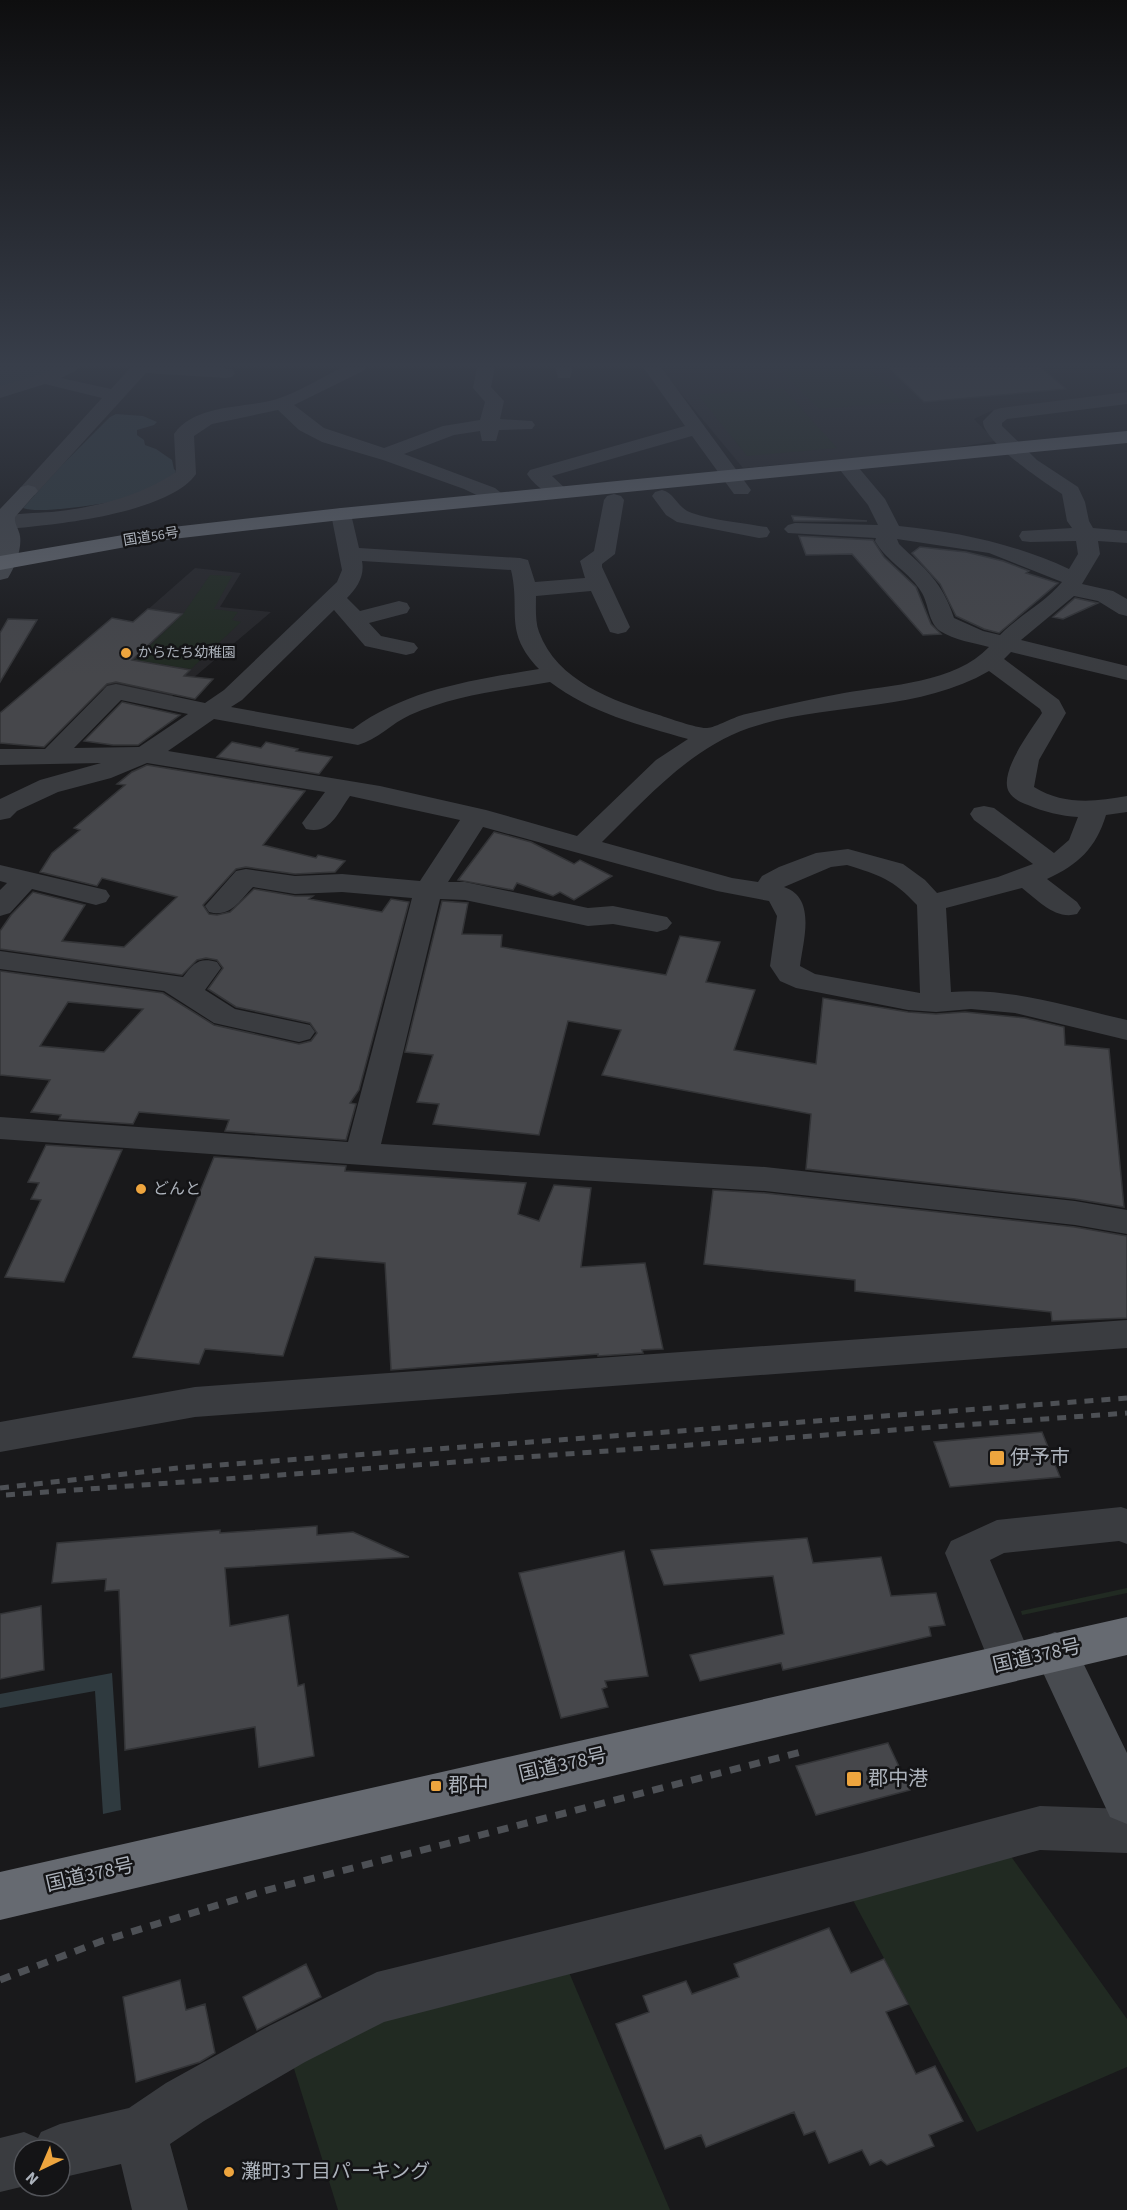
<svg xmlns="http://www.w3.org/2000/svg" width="1127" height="2210" font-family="'Source Sans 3','Noto Sans JP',sans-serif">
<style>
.built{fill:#252528}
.green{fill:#212a22}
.water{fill:#2f3a3f}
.building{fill:#46474b;stroke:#333437;stroke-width:1.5;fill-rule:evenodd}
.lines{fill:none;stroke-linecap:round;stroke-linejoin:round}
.street{fill:#3a3c40;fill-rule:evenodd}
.secondary{fill:#484b50;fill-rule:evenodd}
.highway{fill:#666a71;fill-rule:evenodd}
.rail-far1{stroke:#4d5055;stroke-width:5;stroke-dasharray:9 8;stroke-linecap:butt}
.rail{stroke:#4d5055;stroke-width:7;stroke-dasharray:11 9;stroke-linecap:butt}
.poi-dot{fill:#eea53e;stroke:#141416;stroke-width:2}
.labels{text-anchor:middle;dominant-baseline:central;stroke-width:5;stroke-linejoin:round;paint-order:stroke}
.far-street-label{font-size:14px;fill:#acb2bb;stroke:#141416}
.far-poi-label{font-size:14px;fill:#acb2bb;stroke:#141416;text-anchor:start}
.poi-label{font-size:16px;fill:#acb2bb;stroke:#141416;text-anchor:start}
.near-poi-label{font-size:20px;fill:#acb2bb;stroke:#141416;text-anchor:start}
.near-street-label{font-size:20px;fill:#acb2bb;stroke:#141416}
</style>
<rect width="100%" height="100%" fill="#19191b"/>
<path class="built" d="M659,367H1127V391L1110,396L991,411L974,419L995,441L936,451L743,468Z
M195,568L241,573L220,607L271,612L171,697L62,685Z"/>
<path class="green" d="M777,367H867L904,402L819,409Z
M783,388L837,448L747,456L698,395Z
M210,575L232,576L214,609L238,612L232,620L241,622L191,669L135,660L183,614Z
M1127,1588V1593L1022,1615L1021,1611Z
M1005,1848L1127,2019V2067L977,2132L847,1889Z
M565,1963L670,2210H338L291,2059L376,2012Z"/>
<path class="water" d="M0,367H56L48,374L0,387Z
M116,414L143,416L157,422L154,425L137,430V435L144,440L145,445L156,449L172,460L174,469L176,471L174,477C162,484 149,493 136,497C116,502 40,515 23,508L62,465L110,417Z
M112,1673L121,1810L103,1814L95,1691L0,1708V1694Z"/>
<path class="building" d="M888,367H1041L1066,389L924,402Z
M792,516L867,521H794Z
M799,536L873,540L884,557L916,587L931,624L941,634L923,635L852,554L806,555Z
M920,547L966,552L1003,561L1029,571L1026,573L1058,583L999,633L984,629L956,616L940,584L912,553Z
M1075,598L1098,603L1063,619L1053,617Z
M148,609L182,614L132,660L190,670L184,676L213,679L195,699L116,682L107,684L44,747L0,743V713L112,618L133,622Z
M8,619L37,620L0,682V633Z
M122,702L180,715L138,745H113L84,741Z
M232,742L261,748L266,742L298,749L296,751L332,757L319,774L217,757Z
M147,765L305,791L263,845L316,858L318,855L345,861L335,872L295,874L246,867L236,869L203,905L209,914L217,915L230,912L254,889L295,896H313L309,899L382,912L391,899L409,902L359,1090L350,1103L356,1104L346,1140L225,1131L229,1120L139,1112L133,1124L59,1119L61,1115L31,1112L50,1080L0,1075V971L163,993L214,1025L299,1044L311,1041L317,1033L310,1023L236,1007L208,989L223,968L217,960L206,958L197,960L182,975L0,949V931L11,915L33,892L85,905L62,941L124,947L177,897L102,878L97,886L40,872L52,853L80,830L74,828L125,785L117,784L132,772ZM68,1002L143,1009L104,1052L40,1046Z
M494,832L531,842L574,864L580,860L612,876L574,900L560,892L553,896L517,883L513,890L458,880Z
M442,901L468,903L462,934L502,935L501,947L666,975L680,936L720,942L706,982L755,990L734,1050L816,1064L823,998L908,1012L936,1014L965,1012L1025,1018L1064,1027L1065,1045L1109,1049L1124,1207L1075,1199L806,1169L811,1114L602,1075L621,1030L568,1021L539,1135L433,1124L439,1104L417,1102L433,1055L405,1052Z
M46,1145L122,1150L64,1282L5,1277L41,1200L31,1199L39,1183L28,1182Z
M214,1157L346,1166L345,1171L526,1183L518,1214L539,1221L554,1185L591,1188L581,1267L645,1263L663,1349L642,1350L643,1353L598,1356V1354L391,1370L385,1263L315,1257L283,1356L205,1349L199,1364L133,1357Z
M713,1190L765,1193L1075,1227L1127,1236V1318L1052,1321L1051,1312L855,1291V1280L704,1264Z
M1042,1432L1060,1477L950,1487L934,1442Z
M317,1526V1535L353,1532L409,1557L225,1568L230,1626L288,1615L298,1686L304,1684L314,1756L259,1767L255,1727L125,1750L119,1590L105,1591L106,1579L52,1583L57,1543L220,1530V1533Z
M807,1538L813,1563L881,1557L891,1596L936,1593L945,1625L929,1627L931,1636L858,1653L783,1670L781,1663L700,1681L690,1655L784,1634L773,1576L664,1585L651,1550Z
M624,1551L648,1676L605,1681L607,1687L602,1689L608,1707L561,1718L519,1573Z
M41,1606L44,1670L0,1679V1614Z
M888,1743L910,1790L816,1815L796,1766Z
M829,1928L851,1973L884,1959L908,2004L886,2012L916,2074L935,2066L963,2121L929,2135L934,2146L887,2165L881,2160L870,2165L862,2150L829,2163L815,2131L804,2135L794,2112L706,2147L701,2135L665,2149L616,2024L649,2012L643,1996L686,1981L692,1994L739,1977L734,1964Z
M306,1964L321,1997L257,2030L243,1997Z
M180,1980L186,2010L205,2004L215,2053L200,2062L136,2082L123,1997Z"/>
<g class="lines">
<path class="street" d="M56,367H78L75,371L61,378L111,389L131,367H215L232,369L235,373L232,377L226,378L146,373L35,495H21L18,491L21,487L102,398L45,384L0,398V386L42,374Z
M343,367H366L363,371L294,405L324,428L384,448L443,426L480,420L485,402L473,388L477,367H495L491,387L504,401L500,419L532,421L535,425L532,429L499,430L496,441H482L480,431L454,435L404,454L495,488L506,497L503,501L496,503L489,501L464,489L383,460L322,442L299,430L278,410L212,424L194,436L196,474C172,509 77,522 37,526C25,527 11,530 0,527V517C17,513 35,513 52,512C97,507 138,497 176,472L174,434C196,403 245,409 277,399C299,392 322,377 343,367Z
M555,367H573L570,378H558Z
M643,367H661L751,490L748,494H734L692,436L552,476L568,491L565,495C551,499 535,486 527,474L530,470L685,426Z
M1127,392V404L1007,419L1002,423V426L1037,460L1078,487L1085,502L1089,521L1093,528L1127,531V543L1098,541L1100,554L1082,584L1113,591L1127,599V616L1119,614L1098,601L1074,596L1021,640L1127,666V680L1011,652L1004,659L1059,700L1066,713L1039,760L1034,787C1063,805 1094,802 1127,796V812L1106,815C1096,848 1078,865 1047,879L1077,902L1081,908L1077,914C1055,920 1039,901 1022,888L946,908L951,992C1010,987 1069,1007 1127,1020V1040L1015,1013L971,1009L936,1012L908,1010L796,988L780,981L770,966L777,916L769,901L717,891L483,827L448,882H465L588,908L613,906L667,917L672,923L667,929L657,932L613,924L588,926L465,900L440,899L381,1144L765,1167L1075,1201L1127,1210V1234L1075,1225L765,1191L544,1178L0,1139V1117L348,1142L412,898L342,892L295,894L253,887C239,901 231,918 209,912L205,906L236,871L246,869L295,876L342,874L420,881L460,820L350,796C337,814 330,835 306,829L302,823L325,792L147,763L111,778L58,792L17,811L10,818L0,820V799L40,780L101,763L0,765V749H45L107,686L116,684L205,703L224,690L337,582L342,570L331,514L334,510L341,508L348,510L351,514L359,548L520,558L528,560L535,582L585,578L580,561L594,551L604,500L607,496L614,494L621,496L624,500L615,554L602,564V567L630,627L626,632L618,634L610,632L591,591L536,596C536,608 535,621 539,632C557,681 613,701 659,715C668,718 699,729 707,728C715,728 735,716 746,714C778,707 811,699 844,693C890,685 955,683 989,647C974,643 954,640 940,631C928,622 929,605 922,593C911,573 887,562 875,541L876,538L788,533L784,529L788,525L795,523L878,525L868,505L836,465L839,461H853L885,499L899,526C959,532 1015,544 1069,569L1078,554L1076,541L1030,542L1022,541L1019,536L1022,531L1072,528L1067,521L1062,494C1045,483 982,441 983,421L994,410L1001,408ZM897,539L989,553L1062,582C1045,603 1019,615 1000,635L983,631L954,618C942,581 926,570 899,544ZM362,561L511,570C521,612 503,631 539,669C474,680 407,689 353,729L231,707L242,700L334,610L365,646L406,655L414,653L418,648L414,643L381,636L369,623L407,613L410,608L407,603L399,601L360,611L347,598C357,588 365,576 362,561ZM989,671L1040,709L1042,713C1031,730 998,773 1009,792C1013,799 1022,803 1028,805C1044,812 1061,816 1078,817L1069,840L1054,853L994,808L984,806L974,808L970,814L974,820L1033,864L998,877L937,893L925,880L903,864L848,849L816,853L779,867L762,876L758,882L732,878L602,842C646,799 689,749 749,728C826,702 917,713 989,671ZM550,682C591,713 639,725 688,739L656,760L577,836L486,810L380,786L168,751L214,719L358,745C377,740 392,723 410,715C454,695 503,690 550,682ZM121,700L188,714L139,747L74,748ZM847,865C879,875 893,879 917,905L920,993L815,974L800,966C803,941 817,898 784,887L831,867Z
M662,490C675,493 678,509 692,513C713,520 737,522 759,526L767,527L770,532L767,537L759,538L677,522L666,515L652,496L655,492Z
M0,865L106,890L110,896L106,902L96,905L32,889L10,913L0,916V890L7,883L0,881Z
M0,951L183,977C194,963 199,957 217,962L221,968L205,990L235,1009L310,1025L315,1032L310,1039L299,1042L214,1023L164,991L0,969Z
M1127,1320V1348L195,1417L0,1452V1422L195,1387Z
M1121,1507L1127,1509V1544L1119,1541L1004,1553L990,1560L1033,1662L1027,1676L1011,1681L995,1676L945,1553L951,1541L997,1520Z
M1040,1806L1127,1809V1853L1040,1850L862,1899L384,2022L305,2062L204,2121L170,2144L188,2210H132L121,2164L60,2178V2150H24L25,2186L0,2192V2138L24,2132L38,2138L41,2132L60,2124L129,2108L166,2083L269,2026L377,1972L862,1853Z"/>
<path class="secondary" d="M28,485L35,487L38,491L15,517C14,524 19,529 20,536C22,549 15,567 8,578L0,580V509L21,487Z
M1055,1632L1071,1638L1127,1753V1824L1110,1817L1033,1651L1039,1638Z"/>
<path class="highway" d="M1127,431V443L341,520L164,540L0,570V556L164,528L341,508Z
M1127,1617V1655L0,1920V1872Z"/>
<path class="rail-far1" d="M0,1488L178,1468L1127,1398
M6,1495L1127,1413"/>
<path class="rail" d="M0,1980L102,1941L260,1892L801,1752"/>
</g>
<linearGradient id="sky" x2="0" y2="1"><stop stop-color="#0e0e0f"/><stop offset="0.54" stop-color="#383e4a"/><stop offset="1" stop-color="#383e4a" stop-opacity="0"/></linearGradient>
<rect width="1127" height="676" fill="url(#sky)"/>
<g class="poi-dot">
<circle cx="126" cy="653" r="6"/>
<circle cx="141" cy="1189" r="6"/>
<rect x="989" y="1450" width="16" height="16" rx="3"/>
<rect x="846" y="1771" width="16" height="16" rx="3"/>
<rect x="430" y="1780" width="12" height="12" rx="3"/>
<circle cx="229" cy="2172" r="6"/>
</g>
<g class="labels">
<g class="far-street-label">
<text transform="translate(151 537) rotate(-9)">国道56号</text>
</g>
<g class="far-poi-label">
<text x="138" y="653">からたち幼稚園</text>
</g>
<g class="poi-label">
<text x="153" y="1189">どんと</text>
</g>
<g class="near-poi-label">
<text x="1010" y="1458">伊予市</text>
<text x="868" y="1779">郡中港</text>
<text x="448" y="1786">郡中</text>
<text x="241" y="2172">灘町3丁目パーキング</text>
</g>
<g class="near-street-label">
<text transform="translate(1037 1656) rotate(-13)">国道378号</text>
<text transform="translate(563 1765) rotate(-13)">国道378号</text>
<text transform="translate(90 1875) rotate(-13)">国道378号</text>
</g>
</g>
<g transform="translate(42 2168) rotate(224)"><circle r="28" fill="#141416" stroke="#515358" stroke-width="1.5"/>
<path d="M0-4.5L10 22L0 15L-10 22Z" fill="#eea53e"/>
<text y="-9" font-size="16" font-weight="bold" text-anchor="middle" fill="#acb2bb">N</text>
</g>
</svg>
